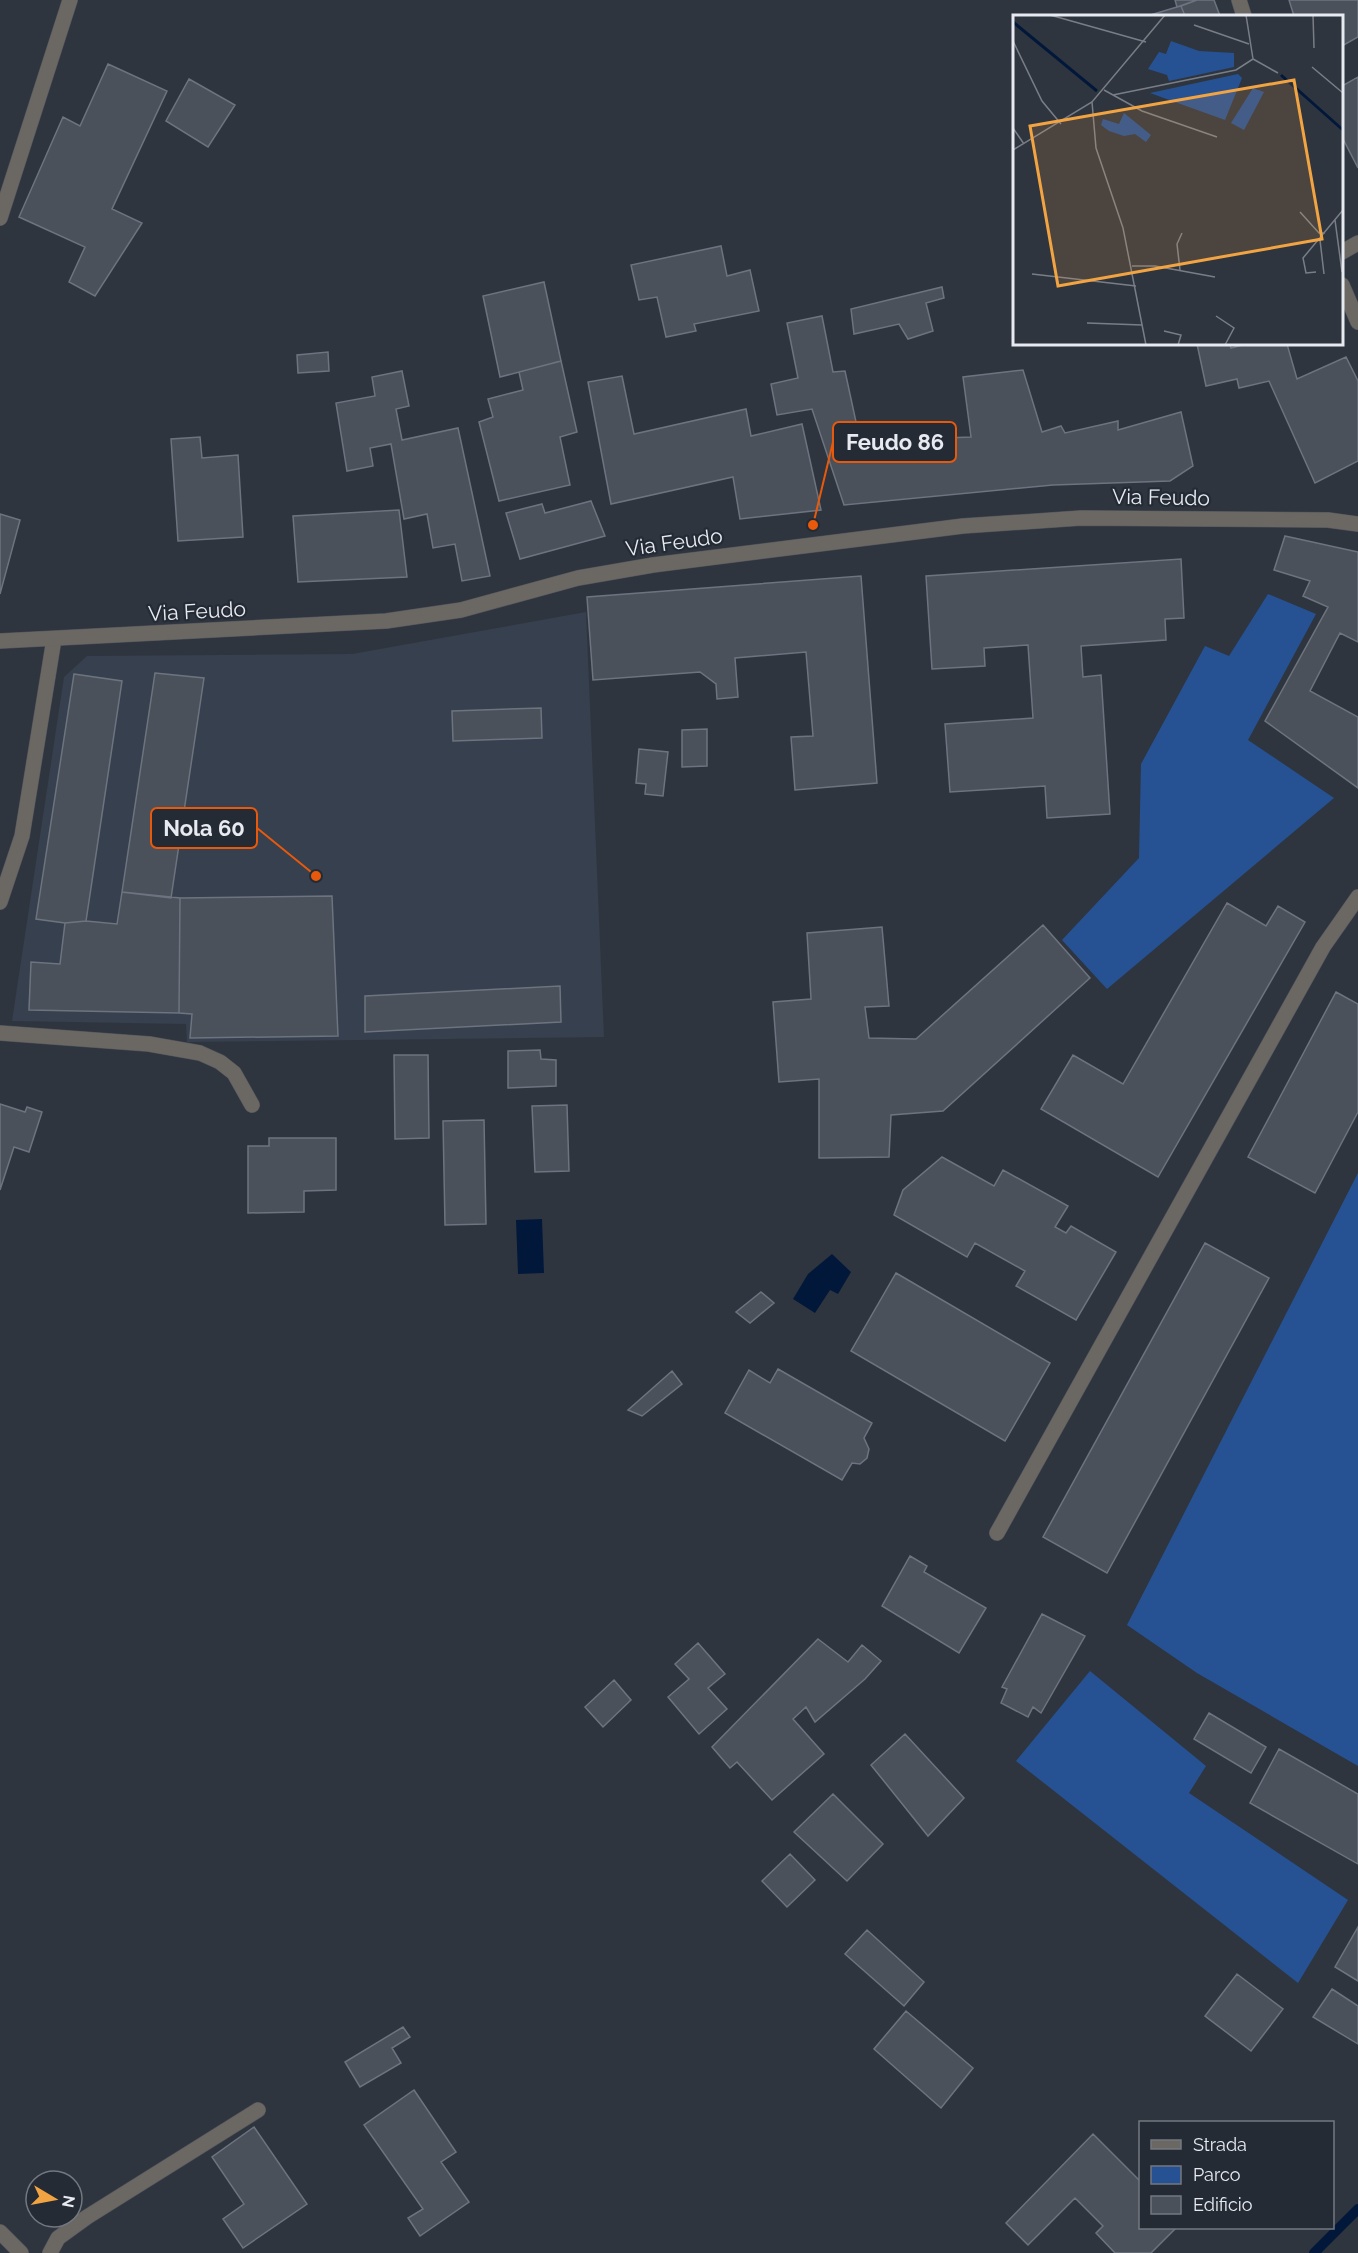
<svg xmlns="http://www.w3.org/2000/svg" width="1358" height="2253" font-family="Raleway,sans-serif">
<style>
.built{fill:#36404e}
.green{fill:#265294}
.water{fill:#02183b}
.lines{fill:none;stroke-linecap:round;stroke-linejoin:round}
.stream{stroke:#02183b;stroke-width:10}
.building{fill:#4a515b;stroke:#6d747f;stroke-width:1.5}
.lane-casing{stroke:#4c525b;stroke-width:16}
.street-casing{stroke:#4c525b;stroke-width:16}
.lane{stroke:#6b6762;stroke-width:15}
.street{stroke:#6b6762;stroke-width:15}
.labels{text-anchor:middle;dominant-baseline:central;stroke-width:4.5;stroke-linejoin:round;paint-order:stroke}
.street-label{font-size:21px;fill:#e7ebf1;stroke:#252b35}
.inset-river{fill:none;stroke:#02183b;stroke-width:3}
.inset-road{fill:none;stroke:#797e86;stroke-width:1.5}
.view{fill:#f3a442;fill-opacity:0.15;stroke:#f3a442;stroke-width:3}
.inset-edge{fill:none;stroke:#e7ebf1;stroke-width:3}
.leader{fill:none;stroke:#e8590c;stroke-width:2}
.callout-dot{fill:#e8590c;stroke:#252b35;stroke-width:2}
.callout{fill:#252b35;stroke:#e8590c;stroke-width:2}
.callout-label{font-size:22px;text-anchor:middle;font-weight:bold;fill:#e7ebf1}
</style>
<rect width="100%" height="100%" fill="#2f353f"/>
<path class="built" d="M586,612L604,1037L187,1042L186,1024L12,1021L64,677L87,656L352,654Z"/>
<path class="green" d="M1268,594L1316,614L1248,740L1334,798L1107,989L1062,940L1139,858L1141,764L1205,646L1229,656Z
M1358,1173V1766L1197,1673L1127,1625Z
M1090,1671L1206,1766L1189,1793L1348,1900L1298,1983L1016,1761Z"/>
<path class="water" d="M542,1219L544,1273L518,1274L516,1220Z
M832,1254L851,1272L838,1294L830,1290L815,1313L793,1299L808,1274Z"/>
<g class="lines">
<path class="stream" d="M1314,2253L1358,2209"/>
</g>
<path class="building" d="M1175,0H1197L1177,7Z
M1197,0H1214L1220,16H1185L1181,6Z
M1289,0H1358V37L1342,46V16H1294Z
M1181,6L1185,16H1147L1177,7Z
M108,64L167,91L112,209L142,223L95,296L69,282L85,247L19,217L63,117L80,126Z
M1358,77V168L1342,137V86Z
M189,79L235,105L208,147L166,121Z
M721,246L727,276L750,270L759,311L694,324L696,331L666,337L657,297L639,300L631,265Z
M544,282L561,361L500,377L483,296Z
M942,287L944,298L926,303L933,331L908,339L899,324L854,334L851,309Z
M822,316L833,372L845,371L861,445L919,441L924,454L949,452L945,438L971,437L963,377L1023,370L1042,432L1061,426L1065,433L1118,421V430L1181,412L1193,466L1170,481L1053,485L844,505L812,409L777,415L771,384L798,378L787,323Z
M1197,344H1230L1231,348L1246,344H1287L1297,379L1346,357L1358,381V461L1315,483L1269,381L1239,388L1237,379L1206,386Z
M328,352L329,371L298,373L297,355Z
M561,361L577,432L560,437L570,485L499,501L479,422L493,417L488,399L523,390L519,372Z
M402,371L409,406L396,409L402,440L458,428L490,576L462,581L455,544L433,548L427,514L404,519L391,444L370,448L373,466L347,471L336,403L375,396L372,377Z
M622,376L634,434L746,409L751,436L802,424L821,510L740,519L733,477L611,504L588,382Z
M200,437L202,458L238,455L243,537L178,541L171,439Z
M591,501L605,536L520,559L506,513L542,504L545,513Z
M399,510L407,577L298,582L293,516Z
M0,514L20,520L0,594Z
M1285,536L1358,552V642L1340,633L1310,691L1358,717V788L1265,721L1328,607L1303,596L1310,581L1274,570Z
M1181,559L1184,618L1165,619L1166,640L1081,646L1083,677L1101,675L1110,814L1047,818L1045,786L950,792L945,724L1033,718L1028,645L984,648L985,666L932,669L926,576Z
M861,576L877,783L795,790L791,737L813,736L806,652L735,658L738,697L717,699L716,684L700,672L593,680L587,597Z
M155,673L204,678L171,898L122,892Z
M74,674L122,681L86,921L65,923L36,919Z
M541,708L542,738L453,741L452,711Z
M707,729V766L682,767V730Z
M639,749L668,752L663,796L645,794L646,784L636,783Z
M122,892L180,898L179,1013L29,1010L31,962L60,964L65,923L86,921L117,924Z
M332,896L338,1036L190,1038L192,1014L179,1013L180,898Z
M1227,903L1266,926L1278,906L1305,922L1158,1177L1041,1109L1073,1055L1123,1084Z
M1043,925L1090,978L943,1111L891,1115L889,1157L819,1158V1079L779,1082L773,1002L811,999L807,933L882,927L889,1006L865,1007L869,1038L916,1039Z
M560,986L561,1022L365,1032V996Z
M1336,992L1358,1004V1112L1315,1193L1248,1157Z
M540,1050L541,1059L556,1060V1086L508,1088V1051Z
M394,1055H428L429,1138L395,1139Z
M0,1104L25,1112L27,1107L42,1112L29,1152L14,1147L0,1190Z
M567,1105L569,1171L535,1172L532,1106Z
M484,1120L486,1224L445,1225L443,1121Z
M269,1138H336V1190L304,1191V1212L248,1213V1146H269Z
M942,1157L994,1186L1003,1170L1068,1206L1055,1227L1066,1233L1071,1226L1116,1252L1076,1320L1016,1286L1025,1271L975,1243L967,1257L894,1215L903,1190Z
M1205,1243L1269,1278L1107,1573L1043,1537Z
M896,1273L1050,1363L1005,1441L851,1351Z
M761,1292L774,1303L750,1323L736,1312Z
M778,1369L872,1423L864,1438L869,1449L867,1458L860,1464L852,1463L842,1480L725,1413L749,1370L770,1383Z
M672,1371L682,1384L642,1416L628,1410Z
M910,1556L927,1566L924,1572L986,1608L959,1653L882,1606Z
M1042,1614L1085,1636L1041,1713L1033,1707L1028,1717L1001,1703L1007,1689L1002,1687Z
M818,1639L848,1662L862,1645L881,1661L865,1679L815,1722L806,1707L793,1719L824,1754L772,1800L737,1762L730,1768L712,1747Z
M698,1643L725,1674L708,1688L727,1709L699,1734L668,1697L689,1679L675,1664Z
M614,1680L631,1700L603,1727L585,1707Z
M1209,1713L1266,1747L1251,1773L1194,1739Z
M905,1734L964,1798L928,1836L871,1765Z
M1279,1749L1358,1794V1864L1250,1803Z
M833,1794L883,1844L847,1881L794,1832Z
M790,1854L815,1880L787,1907L762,1881Z
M1358,1927V1981L1335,1967Z
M867,1930L924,1982L904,2006L845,1954Z
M1237,1974L1283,2009L1251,2051L1205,2016Z
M1332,1989L1358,2006V2044L1313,2017Z
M906,2011L973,2068L941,2108L874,2049Z
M403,2027L410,2037L392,2048L401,2063L360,2087L345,2062Z
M414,2090L456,2152L441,2162L469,2202L420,2236L408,2218L423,2209L364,2125Z
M254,2127L307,2204L243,2248L223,2219L244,2204L212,2157Z
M1093,2134L1140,2181V2228H1176L1151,2253H1115L1096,2233L1103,2226L1075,2198L1028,2245L1006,2223Z"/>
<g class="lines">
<defs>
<path id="lane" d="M0,902L22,836L54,639
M0,1033L149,1044L200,1053L220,1062L234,1073L252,1105
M0,2232L21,2253
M50,2253L58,2238L87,2217L258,2110"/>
<path id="street" d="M1239,0L1244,16
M0,218L70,0
M1342,252L1358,243
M1342,285L1358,322
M0,641L386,621L461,610L578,578L653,565L963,526L1081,518L1328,520L1358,524
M997,1533L1323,947L1358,897"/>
</defs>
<use href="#lane" class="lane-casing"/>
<use href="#street" class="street-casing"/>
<use href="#lane" class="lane"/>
<use href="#street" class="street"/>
</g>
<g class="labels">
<g class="street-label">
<text transform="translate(1161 497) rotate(1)">Via Feudo</text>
<text transform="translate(674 542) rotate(-8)">Via Feudo</text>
<text transform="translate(197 611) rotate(-3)">Via Feudo</text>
</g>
</g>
<g transform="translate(1013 15)">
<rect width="330" height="330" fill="#2f353f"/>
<path d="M158,26L186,36L221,38V52L156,66L154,60L135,54L146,37L153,39ZM225,59L229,63L212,105L137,78ZM240,73L251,77L231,115L218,108ZM111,98L138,120L133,127L122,119L111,121L96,116L88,110L90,104L106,109Z" fill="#265294"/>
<path class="inset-river" d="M0,7L84,76M268,60L330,115"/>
<path class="inset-road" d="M37,0L133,27M233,0L240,44M300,0L301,33M181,10L236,29M0,26L29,86L48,109M299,52L330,78M91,75L129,96L204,122M100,80L223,55L240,44L265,58M79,87L83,133L110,213L133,330M0,113L11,129M0,135L79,87L152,0M287,197L306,218H312M322,205L329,257M307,225L311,259M119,251H142L202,262M167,255L164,229L169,218M303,257L293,258L290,243L330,195M19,259L123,271M203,301L221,313L212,330M74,308L129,310M151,316L168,320L165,330"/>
<path class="view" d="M281,65L309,224L45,271L17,111Z"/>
<rect width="330" height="330" class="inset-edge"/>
</g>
<path class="leader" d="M813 525L833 442M316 876L257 828"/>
<g class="callout-dot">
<circle cx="813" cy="525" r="6"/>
<circle cx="316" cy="876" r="6"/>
</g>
<g class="callout">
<rect x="833" y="422" width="123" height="40" rx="6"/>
<rect x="151" y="808" width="106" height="40" rx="6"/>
</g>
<g class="callout-label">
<text x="895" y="450">Feudo 86</text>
<text x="204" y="836">Nola 60</text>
</g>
<rect x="1139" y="2121" width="195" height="108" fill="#252b35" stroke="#737880" stroke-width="1.5"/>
<rect x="1151" y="2140" width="30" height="9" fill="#6b6762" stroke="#737880" stroke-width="1.5"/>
<text x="1193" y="2151" font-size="18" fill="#e7ebf1">Strada</text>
<rect x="1151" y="2166" width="30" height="18" fill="#265294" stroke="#737880" stroke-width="1.5"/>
<text x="1193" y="2181" font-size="18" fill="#e7ebf1">Parco</text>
<rect x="1151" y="2196" width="30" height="18" fill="#4a515b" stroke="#737880" stroke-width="1.5"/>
<text x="1193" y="2211" font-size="18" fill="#e7ebf1">Edificio</text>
<g transform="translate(54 2199) rotate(100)"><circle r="28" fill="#252b35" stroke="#737880" stroke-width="1.5"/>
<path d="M0-4.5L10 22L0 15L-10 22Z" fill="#f3a442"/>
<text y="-9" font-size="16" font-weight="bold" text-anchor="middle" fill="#e7ebf1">N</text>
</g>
</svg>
